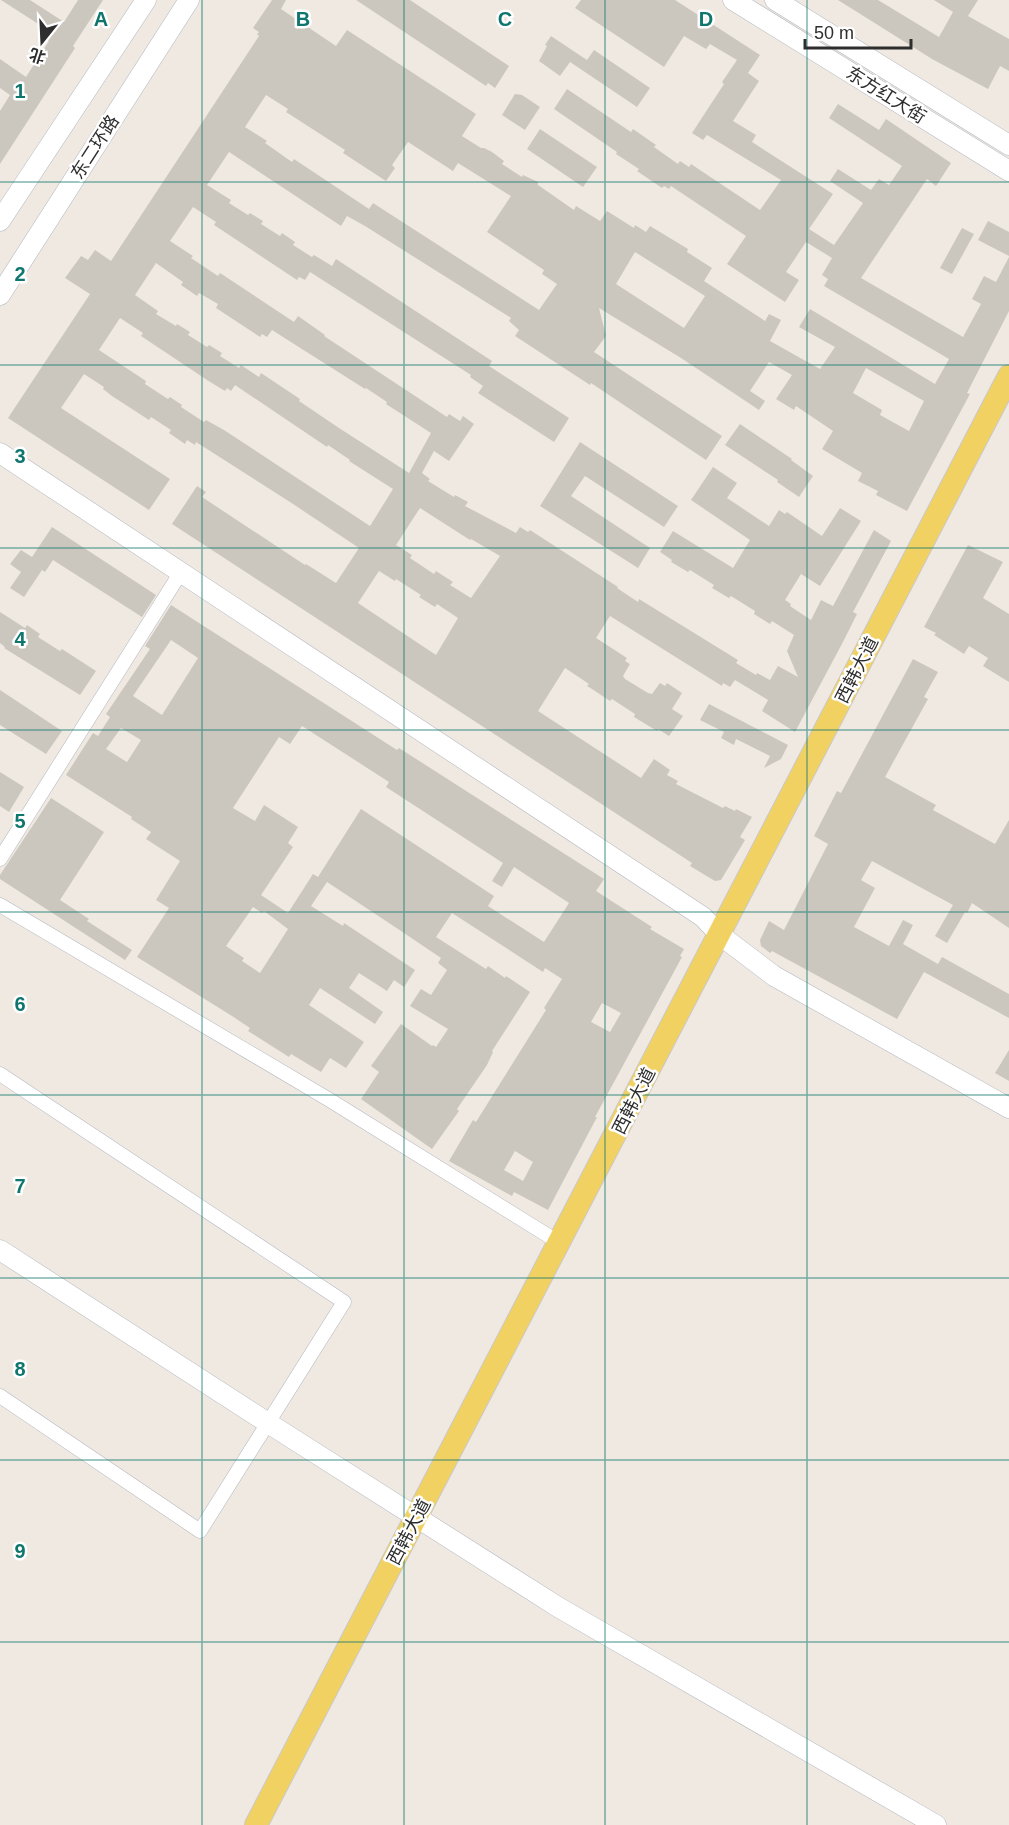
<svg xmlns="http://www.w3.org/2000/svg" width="1009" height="1825" font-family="Arial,'Noto Sans SC',sans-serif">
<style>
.building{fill:#cbc7bf;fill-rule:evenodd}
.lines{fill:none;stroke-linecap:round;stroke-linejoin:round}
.street-casing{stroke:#b4b7c1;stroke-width:15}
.secondary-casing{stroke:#b4b7c1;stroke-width:21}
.primary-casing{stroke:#c9c9c9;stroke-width:24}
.street{stroke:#fff;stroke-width:14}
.secondary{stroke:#fff;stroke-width:20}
.primary{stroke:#f2d163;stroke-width:22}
.grid{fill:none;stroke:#0f766e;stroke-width:1.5;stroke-opacity:0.55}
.labels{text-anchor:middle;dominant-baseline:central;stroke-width:5;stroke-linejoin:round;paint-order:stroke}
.street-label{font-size:18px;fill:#2e2e2e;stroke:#fff}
.grid-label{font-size:20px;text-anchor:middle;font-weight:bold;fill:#0f766e;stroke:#fff;stroke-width:5;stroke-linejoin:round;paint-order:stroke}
</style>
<rect width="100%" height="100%" fill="#efe9e1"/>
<path class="building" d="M1,0H30L64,22L78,0H103L73,46L75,48L0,164V111L10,95L0,88V59L26,77L49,41L38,34L43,27Z
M272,0H286L281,9L336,46L347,30L476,114L462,136L481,148H484L492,152L504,161L502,164L522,177L523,175L538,182V185L574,210L576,206L600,221L607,211L634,228L635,225L646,232L650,226L688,249L687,252L712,268L704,281L765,321L769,314L781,320L770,341L820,369L835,347L799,327L810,309L935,384L949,359L824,286L828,279L822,275L832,258L806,242L786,272L799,280L785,302L727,264L746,236L671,186L669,189L664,186L662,188L637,171L639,169L616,154L617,152L554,109L567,89L631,132L633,129L656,145L654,147L678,164L680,161L689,167L691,164L760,210L781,180L707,135L703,140L692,133L724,84L722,82L737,60L710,44L706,49L684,36L664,67L575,8L581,0H675L760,55L748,73L759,81L733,121L756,135L752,142L833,194L809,229L834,245L863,203L830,181L838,169L871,190L879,179L889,185L902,166L829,118L838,104L879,130L886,119L951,163L936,186L927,179L861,278L963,337L981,304L972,299L984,276L996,282L1009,257V311L967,393L970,394L907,511L876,495L878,491L858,481L862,473L822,449L833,431L796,406L794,410L776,399L792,375L769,362L750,391L765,401L759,410L681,358L599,308L606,336L594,352L722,436L706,460L591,383L590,385L515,336L519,330L509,321L511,318L365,226L347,216L341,226L229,152L207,185L231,200L229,203L248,215L250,213L263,221L261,224L280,236L282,233L295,242L293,245L312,257L314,255L332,266L336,259L492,361L489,366L569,418L554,442L478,393L483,386L470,377L471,375L310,272L305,280L299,277L297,280L214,225L216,222L193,207L170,241L193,256L191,258L218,276L220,273L294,322L298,316L325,335L324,336L447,417L449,414L460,421L463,416L474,424L449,461L434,451L422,473L430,479L428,481L454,497L455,495L468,502L465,506L516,533L520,527L528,532L530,530L618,587L617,588L638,602L639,599L738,660L736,663L756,675L757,673L770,680L778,666L798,677L787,651L794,635L772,621L770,624L754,614L755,611L731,596L729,598L712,588L714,585L690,570L688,572L671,562L672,560L660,552L673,531L733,568L750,540L691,500L713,467L737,483L727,498L769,526L779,510L785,514L787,512L822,536L840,508L861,521L820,586L801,574L785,600L791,604L790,606L811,620L821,600L833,606L874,530L891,541L853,612L857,614L844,640L795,732L762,711L768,700L735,680L730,687L723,683L722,686L610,616L596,638L627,658L625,661L630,664L623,676L625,679L648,693L652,694L660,683L665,686L667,683L682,693L672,709L683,716L669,736L658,729L657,731L634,717L635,714L612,699L610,701L592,689L587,686L589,684L565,668L538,711L641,778L654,759L670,770L667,775L678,781L676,784L723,808L725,806L735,811L736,809L752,817L740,837L745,840L721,880L715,881L690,866L692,863L172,524L197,486L206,492L202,497L305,565L306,564L336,583L359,548L290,502L196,442L195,445L187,440L185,444L169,433L171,430L151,417L149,420L112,396L103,389L104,387L84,374L61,408L170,479L149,510L8,418L90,294L65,278L81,256L88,260L95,250L111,261L259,36L257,34L259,32L253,28ZM266,95L288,109L286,112L345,150L343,153L386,181L395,168L392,165L408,142L453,171L458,163L511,196L487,232L544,270L542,274L557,284L539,310L373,203L369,209L294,159L292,162L265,143L267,141L245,127ZM635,252L705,296L684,328L616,284ZM156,263L183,282L181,285L197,296L199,293L218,304L216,308L260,337L262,334L267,337L272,330L365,389L366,388L387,402L386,404L431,433L409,473L339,428L299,401L300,399L261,373L259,377L241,365L239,368L220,356L222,353L209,345L207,347L188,335L190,332L177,324L176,326L156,314L158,311L135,295ZM120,318L143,333L141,336L207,380L225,391L227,388L231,391L235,385L327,447L328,445L350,460L349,461L393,489L370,526L224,430L206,420L204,422L181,407L182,405L170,397L168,399L145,384L146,381L99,350ZM866,368L924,401L909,431L880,415L882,410L853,393ZM420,508L470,540L471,539L500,556L471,598L450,585L453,582L436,571L434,574L410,558L412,555L396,545ZM379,571L395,581L396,579L421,595L419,597L435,607L437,604L458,618L436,655L358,603Z
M356,0H410L509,66L495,88L488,83L486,86Z
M838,0H878L939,37L953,12L934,0H978L968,16L1009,39V71L1000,66L988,89L932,59Z
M551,36L587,60L594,50L650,88L637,107L570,62L560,76L539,61L547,46L545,45Z
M515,94L522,95L540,107L525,130L502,115Z
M540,129L597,167L583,187L527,149Z
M988,221L1009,232V256L978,240Z
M962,228L974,234L952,274L940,268Z
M740,424L792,459L791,460L813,476L799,497L777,482L778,480L725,445Z
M580,442L678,506L664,527L585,476L571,496L650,548L638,568L540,506Z
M52,527L156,595L142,617L53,560L45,572L42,570L24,597L10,588L21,572L10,564L21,550L32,557Z
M968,545L1003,562L983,598L1009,614V682L983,666L988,658L969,646L964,654L934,635L936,633L924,627Z
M171,605L397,750L399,748L604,879L596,891L652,927L650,929L684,949L680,956L682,957L595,1117H597L548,1210L514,1192L512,1196L449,1161L473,1120L476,1122L546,1010L544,1008L562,979L545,968L543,972L452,913L436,937L486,969L488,966L505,978L506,976L530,992L492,1051L493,1052L487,1065L457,1109L459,1111L432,1149L361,1099L379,1072L371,1066L401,1024L432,1046L433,1045L436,1047L448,1029L410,1006L421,989L431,995L447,970L438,963L441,958L401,931L327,882L311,906L343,926L344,923L415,970L404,987L394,980L387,991L359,973L349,988L383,1012L375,1024L320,988L309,1005L364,1042L346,1068L330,1058L321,1072L291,1054L289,1057L248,1031L250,1028L232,1016L137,957L169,908L156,900L180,861L146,839L151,832L131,819L132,817L66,775L93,733L98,736L110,717L106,714L150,649L145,646ZM171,640L198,658L162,715L133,696ZM302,726L389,782L386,787L503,863L492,881L502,887L514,867L569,903L544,942L488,906L494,896L361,809L318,877L313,874L288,913L261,895L293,847L288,843L298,827L264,805L255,821L233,808L279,737L290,744ZM121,728L141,740L127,762L106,749ZM253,907L262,913L264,911L288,929L260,973L242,961L244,958L226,946ZM602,1003L621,1013L610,1032L591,1022ZM515,1151L533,1162L523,1181L504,1170Z
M0,612L25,628L27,625L40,634L38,637L60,651L62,649L96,671L80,695L4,648L5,647L0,643Z
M913,659L938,672L924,697L928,699L885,777L936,805L933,810L995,844L1009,820V928L972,903L967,913L965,912L947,943L935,936L953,905L872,861L861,880L875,888L854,927L889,946L903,920L913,925L903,944L938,964L942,957L1009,994V1018L924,972L897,1019L772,951L770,953L761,946L760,940L769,921L784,930L828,844L814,836L837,791L841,793Z
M0,690L62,731L46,754L0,725Z
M709,704L788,745L781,759L764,768L770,756L736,739L734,745L721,738L724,732L700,720Z
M0,772L24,787L9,812L0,806Z
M51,798L104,832L60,900L89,919L87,921L132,950L125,960L0,879V875Z
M1009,1050V1081L995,1073Z"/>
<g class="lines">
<defs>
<path id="street" d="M0,859L181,572
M0,905L328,1099L560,1243
M0,1074L344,1302L200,1531L0,1396"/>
<path id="secondary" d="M733,0L1009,171
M775,0L1009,145
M0,221L146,0
M0,295L189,0
M0,453L703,917L720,935L774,976L1009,1108
M0,1250L268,1423L558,1607L936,1825"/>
<path id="primary" d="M256,1825L1009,376"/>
</defs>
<use href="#street" class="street-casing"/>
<use href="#secondary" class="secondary-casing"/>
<use href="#primary" class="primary-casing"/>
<use href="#street" class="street"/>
<use href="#secondary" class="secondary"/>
<use href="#primary" class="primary"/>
</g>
<path class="grid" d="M202,0V1825M404,0V1825M605,0V1825M807,0V1825M0,182H1009M0,365H1009M0,548H1009M0,730H1009M0,912H1009M0,1095H1009M0,1278H1009M0,1460H1009M0,1642H1009"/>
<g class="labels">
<g class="street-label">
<text transform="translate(886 95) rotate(32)">东方红大街</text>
<text transform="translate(95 147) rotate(-57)">东二环路</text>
<text transform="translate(857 670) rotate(-63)">西韩大道</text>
<text transform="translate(634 1101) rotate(-63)">西韩大道</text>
<text transform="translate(409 1532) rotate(-62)">西韩大道</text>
</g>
</g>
<g class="grid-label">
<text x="101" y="26">A</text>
<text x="303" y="26">B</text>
<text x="505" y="26">C</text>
<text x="706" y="26">D</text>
<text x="20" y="98">1</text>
<text x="20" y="281">2</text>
<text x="20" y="463">3</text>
<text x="20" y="646">4</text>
<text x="20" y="828">5</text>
<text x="20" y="1011">6</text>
<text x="20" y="1193">7</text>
<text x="20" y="1376">8</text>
<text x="20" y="1558">9</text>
</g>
<g transform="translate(42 42) rotate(198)" stroke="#ffffff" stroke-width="4.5" paint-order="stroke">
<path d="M0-4.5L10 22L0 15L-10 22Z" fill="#2e2e2e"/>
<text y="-9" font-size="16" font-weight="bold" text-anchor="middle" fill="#2e2e2e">北</text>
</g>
<path d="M805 39v9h106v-9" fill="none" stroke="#2e2e2e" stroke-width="3"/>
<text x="814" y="39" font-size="18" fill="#2e2e2e" stroke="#ffffff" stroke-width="4.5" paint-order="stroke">50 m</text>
</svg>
